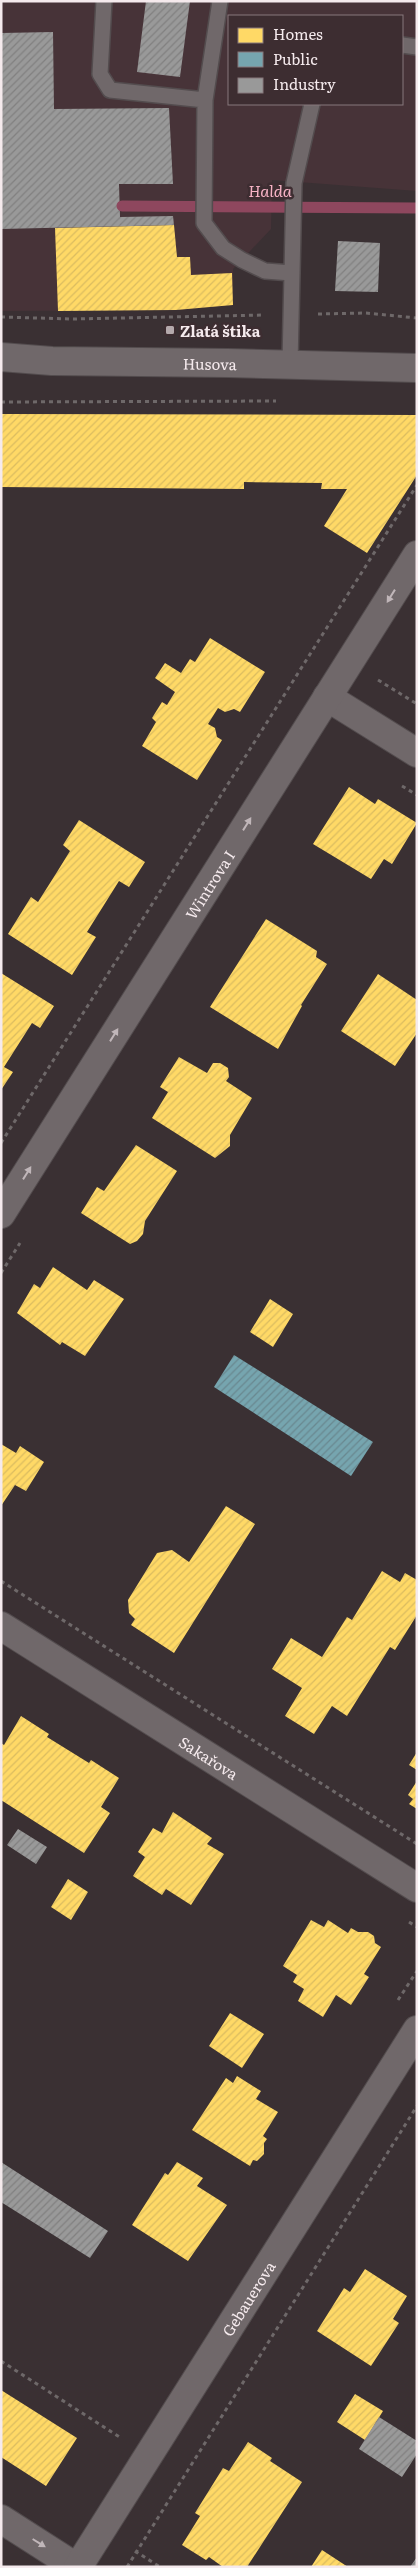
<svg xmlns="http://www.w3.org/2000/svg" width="418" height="2568" font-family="Literata,serif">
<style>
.built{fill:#473338;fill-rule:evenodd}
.homes{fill:url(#homes-hatch)}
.public{fill:url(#public-hatch)}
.industry{fill:url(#industry-hatch)}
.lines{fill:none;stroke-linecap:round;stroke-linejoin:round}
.stream{stroke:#8e475e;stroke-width:11}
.service-casing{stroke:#534c4e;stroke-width:18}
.minor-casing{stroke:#534c4e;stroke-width:30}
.path{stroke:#6e6869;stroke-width:3;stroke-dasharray:4 4;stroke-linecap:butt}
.service{stroke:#70686a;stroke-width:15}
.minor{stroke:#70686a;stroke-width:28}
.oneway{fill:#c0b6b9}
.poi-dot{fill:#b4a9ac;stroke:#3d2d31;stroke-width:2}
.labels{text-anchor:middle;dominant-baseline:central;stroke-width:5;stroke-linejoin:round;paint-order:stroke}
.poi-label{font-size:15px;font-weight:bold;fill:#f5eaed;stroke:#3d2d31;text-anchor:start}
.street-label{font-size:15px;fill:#f5eaed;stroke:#3d2d31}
.water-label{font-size:16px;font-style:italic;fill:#f6b3c5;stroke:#3d2d31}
</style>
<defs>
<pattern id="homes-hatch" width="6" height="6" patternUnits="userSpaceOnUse" patternTransform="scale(1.25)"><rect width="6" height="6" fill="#ffd966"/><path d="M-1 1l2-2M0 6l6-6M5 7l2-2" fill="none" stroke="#dbbc60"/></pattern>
<pattern id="public-hatch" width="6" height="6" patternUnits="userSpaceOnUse" patternTransform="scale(1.25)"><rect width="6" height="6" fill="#76a5af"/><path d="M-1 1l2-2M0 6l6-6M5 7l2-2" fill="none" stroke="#698890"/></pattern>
<pattern id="industry-hatch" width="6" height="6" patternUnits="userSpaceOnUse" patternTransform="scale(1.25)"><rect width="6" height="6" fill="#999"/><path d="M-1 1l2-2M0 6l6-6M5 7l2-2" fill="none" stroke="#818080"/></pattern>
</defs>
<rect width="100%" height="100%" fill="#3a3033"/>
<path class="built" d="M1,1H417V191L272,180L271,229L233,269V305L176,310L1,311ZM229,16H402V104H229Z"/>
<path class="homes" d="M174,225L177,257H190L191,275L232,273L233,305L176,310L58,311L55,228Z
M1,414L417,415V475L367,553L324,526L347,489H321L322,483L244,482V489L1,487Z
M210,638L265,672L240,712L234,709L225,712L218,708L208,724L215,728L217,737L222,740L197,780L142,746L156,722L152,718L162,702L167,705L175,692L155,678L165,663L181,673L190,659L195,662Z
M349,787L375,804L378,799L417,823L392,864L384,859L371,879L313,844Z
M79,820L145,862L129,887L119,881L87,932L96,937L72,975L8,934L31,897L38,902L57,872L70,851L63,845Z
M266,919L317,951L316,957L327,964L301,1005L302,1006L278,1049L210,1007Z
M1,973L54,1006L40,1028L32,1023L4,1067L13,1072L1,1090Z
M378,974L417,1000V1033L395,1066L341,1031Z
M179,1057L207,1073L213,1063H220L228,1068L229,1077L226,1081L252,1098L230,1135V1146L215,1158L152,1118L168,1092L160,1087Z
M136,1145L177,1171L145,1221L143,1234L137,1241L130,1244L81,1213L97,1187L104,1191Z
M53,1267L87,1290L94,1280L124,1299L85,1356L62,1342L60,1345L17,1313L34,1284L40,1288Z
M270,1299L293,1314L273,1347L250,1332Z
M1,1444L16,1453L20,1446L44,1462L26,1491L15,1485L1,1506Z
M226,1506L255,1524L174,1653L131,1625L135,1619L129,1613L128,1600L157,1553L172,1550L189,1562Z
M382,1571L400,1582L405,1573L417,1580V1615L395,1650L390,1647L347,1716L332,1706L314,1734L285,1716L302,1688L272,1669L291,1638L322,1657L347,1617L352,1620Z
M21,1716L49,1734L47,1737L89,1763L91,1760L119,1778L101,1807L110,1813L84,1853L1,1800V1743L4,1745Z
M417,1752V1770L409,1765Z
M417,1781V1809L409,1804L413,1799L408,1795Z
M173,1812L212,1838L207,1844L224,1854L191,1905L166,1889L162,1895L133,1876L145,1857L138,1852L153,1828L162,1833Z
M68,1879L88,1892L71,1920L51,1907Z
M311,1920L324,1927L328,1920L348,1933L351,1928L358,1932H368L374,1936L375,1943L381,1947L364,1974L369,1977L351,2005L336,1995L323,2017L298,2001L304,1989L293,1982L297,1975L283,1966Z
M230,2013L264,2034L242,2068L209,2046Z
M237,2076L261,2091L256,2099L278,2112L263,2136L267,2139L264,2143V2154L257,2161L253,2160L250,2166L192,2130L226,2078L233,2083Z
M177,2162L203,2178L197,2186L227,2205L188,2261L132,2225L165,2173L168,2175Z
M365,2269L407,2296L393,2319L399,2323L371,2366L317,2331L344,2288L350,2292Z
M1,2390L77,2438L46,2486L1,2457Z
M355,2394L383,2411L365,2440L337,2422Z
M248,2442L272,2458L270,2461L302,2482L247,2567H223L209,2557L206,2560L182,2545L200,2516L195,2513L223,2468L229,2471Z
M322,2550L348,2567H311Z"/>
<path class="public" d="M234,1355L373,1442L351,1476L214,1387Z"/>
<path class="industry" d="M146,1H190L180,77L137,72Z
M53,32L54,109L169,108L173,184H119L120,217L173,216L174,225L1,229V33Z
M338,241L380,243L378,292L335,291Z
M18,1829L47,1847L36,1864L7,1845Z
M1,2162L108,2231L90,2258L1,2202Z
M379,2417L417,2441V2454L402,2477L359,2449Z
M417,2557V2567H410Z"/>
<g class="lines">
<path class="stream" d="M122,206L417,208"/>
<defs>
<path id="service" d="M104,1L100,74L110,90L205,100
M220,1L205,100L204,223L223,248L242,260L265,271L292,273
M402,45L417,47
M290,364L294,183L312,104"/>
<g id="minor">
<path id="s1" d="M1,357L52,361L228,363L417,368"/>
<path d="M327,697L417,753"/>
<path id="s2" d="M1,1214L417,555"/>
<path id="s3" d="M1,1626L417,1888"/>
<path d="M1,2519L76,2567"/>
<path id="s4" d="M78,2567L417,2030"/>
</g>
</defs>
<use href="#service" class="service-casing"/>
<use href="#minor" class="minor-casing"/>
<path class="path" d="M318,314L366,313L417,318
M1,317L73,319L264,315
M1,402L276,401
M378,680L417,704
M402,786L417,795
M1,1143L417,485
M1,1273L20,1243
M1,1581L417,1844
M409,1922L417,1927
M398,2000L417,1971
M1,2361L121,2438
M135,2551L160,2567
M127,2567L417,2106"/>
<use href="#service" class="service"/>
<use href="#minor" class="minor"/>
</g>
<defs><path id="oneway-solid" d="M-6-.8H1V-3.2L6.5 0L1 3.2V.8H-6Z" transform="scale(1.25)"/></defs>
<g class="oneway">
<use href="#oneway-solid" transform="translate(391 596) rotate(122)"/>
<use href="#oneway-solid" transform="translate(247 824) rotate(-58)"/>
<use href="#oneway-solid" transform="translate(114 1035) rotate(-58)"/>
<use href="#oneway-solid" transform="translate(27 1173) rotate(-58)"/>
<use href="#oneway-solid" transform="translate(39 2543) rotate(32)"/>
</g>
<rect class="poi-dot" x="165" y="325" width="10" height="10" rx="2.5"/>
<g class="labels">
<g class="poi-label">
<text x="180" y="330">Zlatá štika</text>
</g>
<g class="street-label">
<text stroke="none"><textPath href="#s1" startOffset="209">Husova</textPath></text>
<text stroke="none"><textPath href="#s2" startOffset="390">Wintrova I</textPath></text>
<text stroke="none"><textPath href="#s3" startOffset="246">Sakařova</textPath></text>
<text stroke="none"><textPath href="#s4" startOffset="318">Gebauerova</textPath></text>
</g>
<g class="water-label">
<text x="270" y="190">Halda</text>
</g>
</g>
<rect width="418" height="2568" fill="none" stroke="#f5eaed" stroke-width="5"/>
<rect x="228" y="15" width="175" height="90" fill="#3d2d31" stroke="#87797c"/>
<rect x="238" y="28" width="25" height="15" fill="#ffd966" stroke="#87797c"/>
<text x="273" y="40" font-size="15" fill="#f5eaed">Homes</text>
<rect x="238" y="52" width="25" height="15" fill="#76a5af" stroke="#87797c"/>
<text x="273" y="65" font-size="15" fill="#f5eaed">Public</text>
<rect x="238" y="78" width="25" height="15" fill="#999999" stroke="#87797c"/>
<text x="273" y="90" font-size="15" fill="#f5eaed">Industry</text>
</svg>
